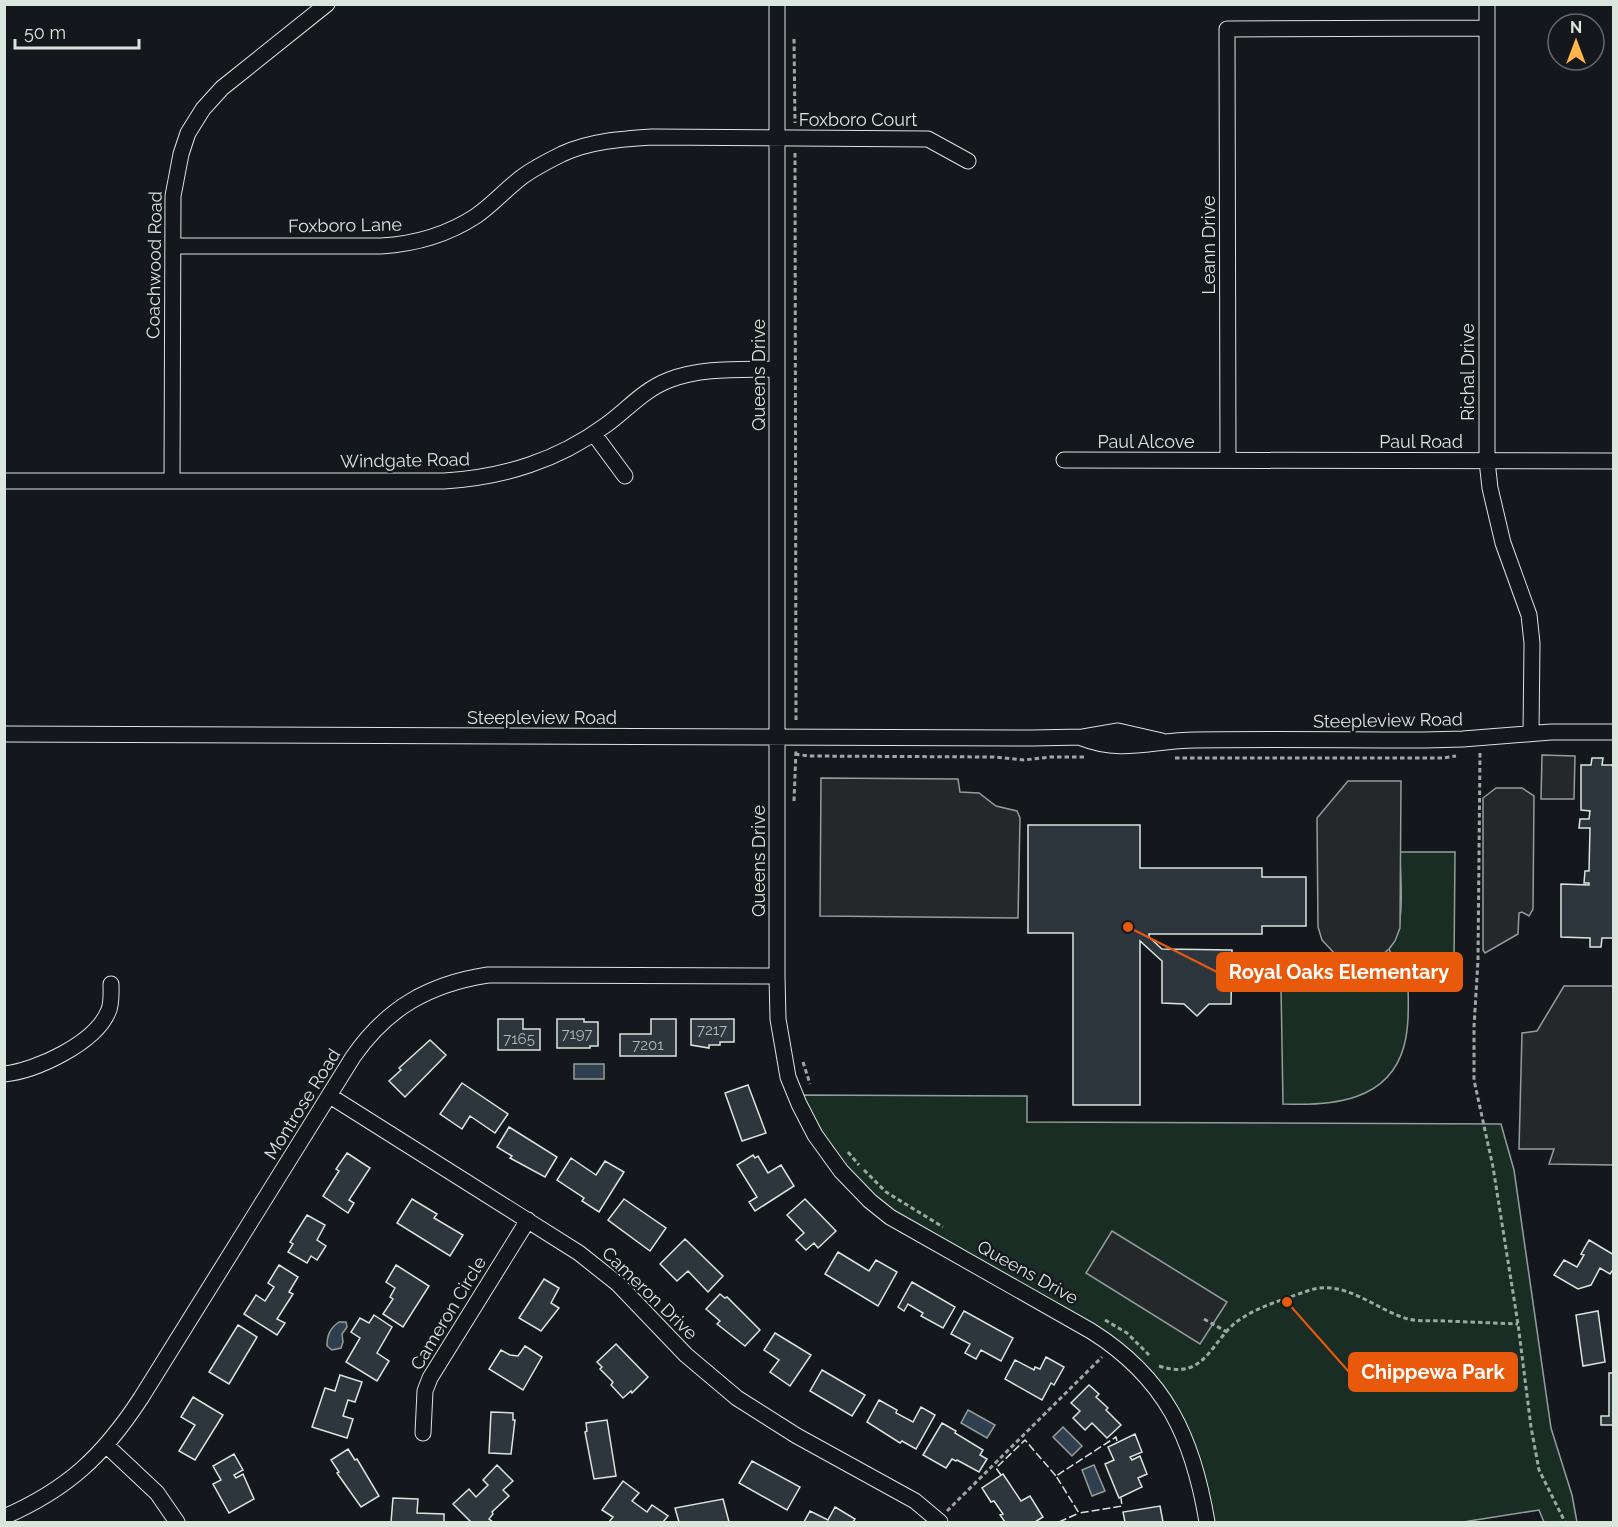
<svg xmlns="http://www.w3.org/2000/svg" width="1618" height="1527" font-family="Raleway,sans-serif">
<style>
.green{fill:#1a2d24;stroke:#939e99;stroke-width:1.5}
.parking{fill:#24282b;stroke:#939e99;stroke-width:1.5}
.water{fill:#2f3f4d;stroke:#939e99;stroke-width:1.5}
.building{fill:#2c363c;stroke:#d8e6dc;stroke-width:1.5}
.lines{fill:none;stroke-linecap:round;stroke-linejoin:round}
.street-casing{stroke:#d8e6dc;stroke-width:17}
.path{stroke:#9da8a2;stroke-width:3;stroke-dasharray:4.5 3;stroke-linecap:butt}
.street{stroke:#14181c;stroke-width:15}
.fence{stroke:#d8e6dc;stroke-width:1.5;stroke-dasharray:8 3;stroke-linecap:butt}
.labels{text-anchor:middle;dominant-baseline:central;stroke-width:4.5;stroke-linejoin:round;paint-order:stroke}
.number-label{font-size:15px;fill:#adbab4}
.street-label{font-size:18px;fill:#d8e6dc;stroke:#14181c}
.leader{fill:none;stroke:#e8590c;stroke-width:2}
.callout-dot{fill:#e8590c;stroke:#14181c;stroke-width:2}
.callout{fill:#e8590c;stroke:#e8590c;stroke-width:2}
.callout-label{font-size:20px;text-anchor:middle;font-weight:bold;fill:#fff}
</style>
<rect width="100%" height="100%" fill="#14181c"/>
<path class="green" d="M1400,852H1455L1454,964L1451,967L1396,965L1389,949C1407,925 1400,882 1400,852Z
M1292,976L1408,977C1408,1000 1410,1024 1404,1046C1389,1102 1331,1106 1283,1104L1281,987Z
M795,1095L1027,1096V1122L1501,1124L1514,1170L1551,1428L1572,1495L1577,1522H1544L1539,1510L1463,1522H1207L1200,1481L1144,1373L870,1201Z"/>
<path class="parking" d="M1542,755L1575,756L1574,799H1541Z
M821,778L958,779L960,792L979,793L996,806L1017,811L1020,818L1018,918L820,916Z
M1348,781H1401L1400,928L1395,941L1389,949L1382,955L1364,961L1347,960L1335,954L1322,940L1318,927L1317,818Z
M1496,788H1522L1534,796L1533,909L1529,916L1522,912L1519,913L1518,934L1485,953L1483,950V798Z
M1564,986H1613V1165L1549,1164L1554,1149H1519L1522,1033L1537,1031Z
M1112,1231L1227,1302L1200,1344L1086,1273Z"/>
<path class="water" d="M574,1064H604V1079H574Z
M339,1322H346L347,1327L342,1334L343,1342L341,1348L332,1350L327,1346C327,1335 330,1328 339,1322Z
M968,1410L995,1425L987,1438L961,1423Z
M1063,1427L1082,1446L1072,1456L1053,1437Z
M1094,1465L1105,1491L1092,1496L1082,1470Z"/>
<path class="building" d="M1592,758H1603L1602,765H1612L1614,770V938H1602L1601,947H1590V938L1561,937V884L1589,885V883H1584L1585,871H1589L1590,828H1579L1580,819H1589L1590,811L1581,810V765H1591Z
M1028,825H1140V868H1262V877H1306V926H1262V934H1149V937L1162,949L1232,950L1231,1004H1209L1197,1016L1184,1004L1162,1003V961L1140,941V1105H1073V933H1028Z
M498,1019H523V1029H540V1050H498Z
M557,1019H584V1022H598V1046H590V1048H557Z
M651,1019H676V1056H620V1034H651Z
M691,1019H734V1042H720V1045H709V1048L691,1045Z
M430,1040L446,1055L405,1097L389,1081L401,1070L399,1068Z
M462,1083L508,1114L495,1133L470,1116L462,1129L440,1114Z
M748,1085L766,1133L742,1141L725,1093Z
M509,1127L557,1157L545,1177L510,1158L512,1156L497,1147Z
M347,1153L370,1168L349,1200L354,1203L348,1213L323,1196L339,1171L336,1169Z
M753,1155L755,1158L758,1156L768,1173L781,1165L794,1186L755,1211L749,1202L757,1197L737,1165Z
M571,1158L596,1175L605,1161L624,1172L599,1212L582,1201L584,1198L557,1180Z
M412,1199L437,1214L434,1218L463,1235L450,1256L397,1223Z
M624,1199L666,1228L650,1251L608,1220Z
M805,1199L836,1231L818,1248L814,1243L806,1250L796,1240L804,1233L787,1215Z
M307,1215L325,1225L317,1240L326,1246L317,1260L311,1256L307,1263L288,1252L293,1244L290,1242Z
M685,1239L723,1276L708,1292L688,1271L677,1281L660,1264Z
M1589,1240L1614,1255V1268L1610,1274L1600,1268L1591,1285L1578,1289L1554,1275L1564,1260L1577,1267L1584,1255L1581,1254Z
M838,1252L869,1271L876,1260L897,1272L878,1306L825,1274Z
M279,1265L298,1277L289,1292L293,1294L277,1319L285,1323L277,1335L244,1314L256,1295L265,1301L274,1287L268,1283Z
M396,1265L429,1286L403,1327L383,1314L393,1299L390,1297L395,1288L386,1282Z
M544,1279L559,1288L551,1303L559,1308L541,1331L519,1318Z
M912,1282L955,1307L943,1328L921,1316L923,1313L908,1304L904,1311L898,1307Z
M720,1294L725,1298L727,1297L760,1330L745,1346L717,1324L720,1321L706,1309Z
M964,1311L1013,1338L1001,1361L981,1350L976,1359L965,1353L970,1344L951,1334Z
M1598,1311L1605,1362L1583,1366L1576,1315Z
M374,1315L392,1327L377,1353L389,1361L377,1381L346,1362L360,1338L351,1332L360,1318L369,1323Z
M238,1325L257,1337L229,1384L209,1372Z
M775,1333L811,1355L790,1386L770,1372L779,1360L764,1350Z
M616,1344L648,1377L632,1393L631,1391L623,1398L611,1385L613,1382L600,1369L602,1367L597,1362Z
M525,1346L542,1357L523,1390L489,1369L501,1350L510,1355L518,1356Z
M1046,1357L1064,1367L1054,1385L1051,1383L1042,1400L1005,1379L1015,1360L1034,1370L1035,1367L1040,1369Z
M822,1370L865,1395L852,1416L810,1391Z
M1609,1373H1614V1425H1601V1416H1609Z
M340,1375L362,1382L355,1402L348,1400L343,1416L353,1419L347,1438L312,1427L325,1388L335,1391Z
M1089,1385L1099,1394L1096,1397L1108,1408L1106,1410L1121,1425L1107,1438L1092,1423L1085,1430L1073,1418L1080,1411L1071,1403Z
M193,1397L223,1415L195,1460L179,1451L195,1425L181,1417Z
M879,1400L897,1410L896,1413L913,1422L921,1407L935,1415L916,1449L902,1441L900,1443L867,1422Z
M491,1412L513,1413V1420H515L511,1454L489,1453Z
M607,1420L616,1476L594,1479L585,1432L587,1431L586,1423Z
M942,1423L956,1431L955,1433L983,1450L980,1455L987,1459L979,1472L957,1460L956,1461L952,1459L946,1468L923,1455Z
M1135,1434L1142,1452L1130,1457L1132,1460L1140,1456L1147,1474L1138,1478L1142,1487L1119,1498L1105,1464L1114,1460L1108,1447Z
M348,1449L355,1460L357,1459L379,1496L361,1507L337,1473L339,1472L331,1460Z
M234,1454L243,1470L234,1475L236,1478L243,1474L254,1499L229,1513L213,1484L221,1480L213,1466Z
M752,1461L800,1487L787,1510L739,1483Z
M497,1465L513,1481L503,1490L509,1496L492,1512L493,1514L489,1519L493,1522H471L453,1504L469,1489L476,1497L488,1485L483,1480Z
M1003,1474L1021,1501L1030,1496L1043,1517L1035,1522H1005L1000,1515L1003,1514L994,1501L991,1502L982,1488Z
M623,1481L639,1493L632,1501L647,1512L652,1505L668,1516L663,1522H609L613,1517L602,1510Z
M393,1498L418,1499L417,1513L444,1514V1522H391Z
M723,1499L729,1522H679L675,1508Z
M1160,1506L1163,1522H1125L1123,1512Z
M835,1507L855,1519L853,1522H804L810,1511L828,1520Z"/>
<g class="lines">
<defs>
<path id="street" d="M777,4V976L778,1019L788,1077L799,1104L815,1135L841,1171L870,1201L890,1217L1091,1331C1166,1378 1193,1438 1207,1522
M1487,4V461L1490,488L1503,543L1529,615L1532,643L1531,733
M173,246H381C415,244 447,235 476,216C492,205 506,189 522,177C534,168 548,161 562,154C590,141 621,139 652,137L928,139L968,161
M594,434L625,476
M1064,460L1614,461
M1228,460L1227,29L1487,28
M4,481H444C504,477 557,461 606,425C627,410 643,390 669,380C703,367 740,370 777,369
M172,481L173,196L181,154L188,133L203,109L222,88L327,4
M4,734L1032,738L1083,737L1118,731L1162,741
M1082,738C1122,754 1153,740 1195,740C1272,739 1348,740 1425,740L1463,739L1551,732H1614
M4,1074C36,1071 95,1043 108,1012C112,1005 111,992 111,984
M330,1096L579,1253L618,1284L686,1355L737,1398L797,1436L915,1501L940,1522
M423,1433L425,1391L430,1378L528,1220
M107,1446L157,1493L177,1522
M4,1517C68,1489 103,1456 141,1398L353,1057C387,1008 429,984 488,975L777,976"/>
</defs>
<use href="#street" class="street-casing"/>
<path class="path" d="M794,39L795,123
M795,153L796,723
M1480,753L1478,960L1474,1027V1080L1493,1167L1518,1324L1531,1427L1539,1470L1565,1522
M795,754L808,756L994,757L1024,760L1050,757H1087
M1175,758H1443L1456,756
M794,801L796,750
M803,1062L810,1084
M848,1152L859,1165
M864,1170L886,1192L943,1227
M1204,1319L1227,1332
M1105,1320L1127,1333L1149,1355
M1159,1366C1208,1382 1210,1338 1242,1318C1262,1305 1288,1298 1310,1290C1345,1279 1376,1310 1408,1319C1420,1322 1433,1320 1445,1321C1469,1322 1494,1323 1518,1324
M947,1511L1102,1357"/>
<use href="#street" class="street"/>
<path class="fence" d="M1117,1441L1116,1437L1056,1476L1079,1513L1122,1506L1121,1498
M1001,1475L996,1468L1025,1440L1056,1476
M1059,1522L1079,1513"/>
</g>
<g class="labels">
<g class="number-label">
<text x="712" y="1030">7217</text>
<text x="577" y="1034">7197</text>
<text x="519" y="1039">7165</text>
<text x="648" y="1045">7201</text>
</g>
<g class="street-label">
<text x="858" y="119">Foxboro Court</text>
<text transform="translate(345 225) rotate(-1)">Foxboro Lane</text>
<text transform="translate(1208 245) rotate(-90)">Leann Drive</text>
<text transform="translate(154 265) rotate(-89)">Coachwood Road</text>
<text transform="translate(1467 372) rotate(-90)">Richal Drive</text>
<text transform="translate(758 375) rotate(-90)">Queens Drive</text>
<text x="1146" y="441">Paul Alcove</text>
<text x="1421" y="441">Paul Road</text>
<text transform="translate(405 460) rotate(-1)">Windgate Road</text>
<text x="542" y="717">Steepleview Road</text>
<text transform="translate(1388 720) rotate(-1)">Steepleview Road</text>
<text transform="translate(758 861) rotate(-90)">Queens Drive</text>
<text transform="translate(302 1104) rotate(-58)">Montrose Road</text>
<text transform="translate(1028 1272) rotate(29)">Queens Drive</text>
<text transform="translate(650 1293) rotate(44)">Cameron Drive</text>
<text transform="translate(448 1313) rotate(-59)">Cameron Circle</text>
</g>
</g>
<path class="leader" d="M1128 927L1217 972M1287 1302L1349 1372"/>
<g class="callout-dot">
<circle cx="1128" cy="927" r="6"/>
<circle cx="1287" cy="1302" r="6"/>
</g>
<g class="callout">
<rect x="1217" y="953" width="245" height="38" rx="6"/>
<rect x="1349" y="1353" width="168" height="38" rx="6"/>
</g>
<g class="callout-label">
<text x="1339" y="979">Royal Oaks Elementary</text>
<text x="1433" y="1379">Chippewa Park</text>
</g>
<rect width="1618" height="1527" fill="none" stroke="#d8e6dc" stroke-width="12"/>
<g transform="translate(1576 42)"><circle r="28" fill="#14181c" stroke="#626a69" stroke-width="1.5"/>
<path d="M0-4.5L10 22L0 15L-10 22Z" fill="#ffb74d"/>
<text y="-9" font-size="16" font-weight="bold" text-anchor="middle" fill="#d8e6dc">N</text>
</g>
<path d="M15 39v9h124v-9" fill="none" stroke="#d8e6dc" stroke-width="3"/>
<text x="24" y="39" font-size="18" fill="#d8e6dc" stroke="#14181c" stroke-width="4.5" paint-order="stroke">50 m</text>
</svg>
